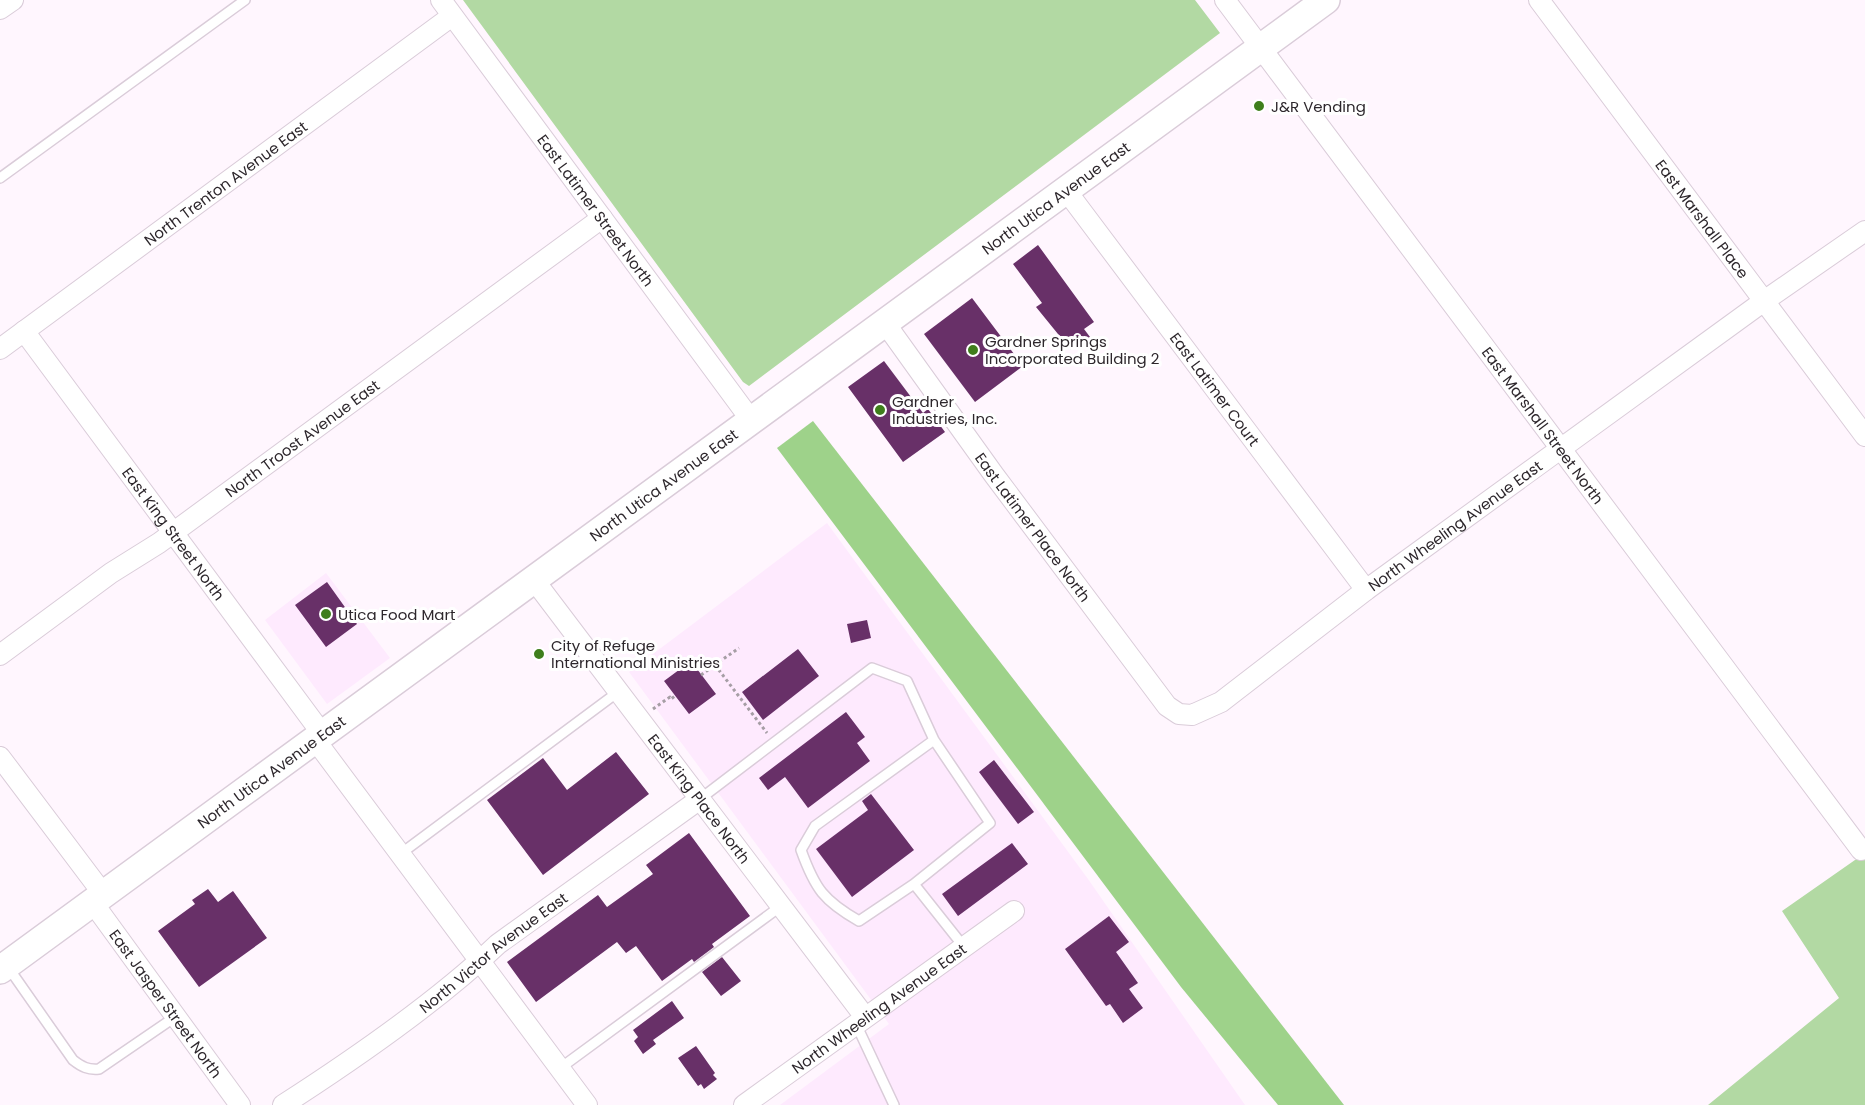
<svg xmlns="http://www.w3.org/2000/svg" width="1865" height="1105" font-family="Poppins,sans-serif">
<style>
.built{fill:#feeafe}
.green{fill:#b2d9a3}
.forest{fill:#9ed28a}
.building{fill:#683068}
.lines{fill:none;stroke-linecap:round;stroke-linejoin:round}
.service-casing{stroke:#daccd9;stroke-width:12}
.minor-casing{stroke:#daccd9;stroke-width:22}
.secondary-casing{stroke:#daccd9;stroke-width:30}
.path{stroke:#a69ea5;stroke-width:3;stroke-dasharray:3 3;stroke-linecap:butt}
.service{stroke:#fff;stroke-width:9}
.minor{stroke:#fff;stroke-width:20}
.secondary{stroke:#fff;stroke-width:27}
.poi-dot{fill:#3f7e1c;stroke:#fff;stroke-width:2}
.labels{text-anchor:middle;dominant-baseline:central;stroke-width:6;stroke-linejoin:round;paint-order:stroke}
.poi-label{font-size:15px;fill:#2d272c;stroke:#fff;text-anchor:start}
.street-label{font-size:15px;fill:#2d272c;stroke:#fff}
</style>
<rect width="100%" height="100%" fill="#fff6fe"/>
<path class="built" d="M827,523L1088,879L1245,1105H780L889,1024L629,672Z
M326,573L390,658L327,704L265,620Z"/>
<path class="green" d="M463,0H1195L1220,33L749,386L743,382Z
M1865,853V1105H1708L1839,998L1782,911Z"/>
<path class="forest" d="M813,421L1344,1105H1278L1181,987L777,448Z"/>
<path class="building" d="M1038,245L1094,322L1084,329L1090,337L1071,350L1036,307L1042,303L1013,264Z
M972,298L1023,366L975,402L924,334Z
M884,361L923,413L928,409L945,432L903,462L848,387Z
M327,582L357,624L326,647L295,605Z
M867,620L871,638L851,643L847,624Z
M798,649L819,676L763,720L742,692Z
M691,661L716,694L689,714L664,681Z
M846,712L865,737L857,743L870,761L808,808L785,777L768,790L759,778Z
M616,752L649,794L543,875L487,800L543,758L567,790Z
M994,760L1034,812L1018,824L979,772Z
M871,794L914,850L852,897L816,849L868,810L862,801Z
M689,833L750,916L712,944L714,947L694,962L692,959L662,981L636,946L626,953L617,942L536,1002L507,962L598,895L607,907L653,874L646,865Z
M1012,843L1028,864L958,916L942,894Z
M208,889L218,902L233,891L267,938L199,987L158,931L195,904L192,900Z
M1109,916L1129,942L1116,952L1138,983L1129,989L1143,1008L1123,1023L1110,1004L1106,1006L1065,949Z
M722,957L741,981L721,996L702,972Z
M672,1001L684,1018L653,1040L656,1044L643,1054L634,1041L638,1037L633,1030Z
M696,1046L715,1073L713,1075L717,1079L704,1089L701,1084L698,1086L678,1058Z"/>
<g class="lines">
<defs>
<path id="service" d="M0,178L245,0
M700,799L872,668L907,681L934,740L990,823L914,884L964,947
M399,855L618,692
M914,884L859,921C824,901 815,889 801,850L815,826L934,740
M8,967L73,1060C82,1067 88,1070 99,1069L175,1017
M856,1024L894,1105
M559,1069L781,906"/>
<g id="minor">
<path id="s1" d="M441,0L751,420"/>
<path id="s2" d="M1225,0L1861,850"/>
<path id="s3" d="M1539,0L1865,436"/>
<path d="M0,9L13,0"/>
<path id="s4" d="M1065,189L1366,590"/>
<path id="s5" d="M885,323L994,475L1167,706L1179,714L1192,715L1221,702L1366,590L1764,301L1865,231"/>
<path id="s6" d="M24,331L323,735"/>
<path id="s7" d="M0,349L452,16"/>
<path id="s8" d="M534,580L865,1017"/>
<path id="s9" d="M0,655L111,573L159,543L602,218"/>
<path d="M316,741L587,1105"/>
<path d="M0,757L104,895"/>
<path id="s10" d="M93,903L240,1105"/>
<path id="s11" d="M283,1105C356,1058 436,1003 498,944L700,799"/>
<path id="s12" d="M744,1105L1014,911"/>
</g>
<g id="secondary">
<path id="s13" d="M0,970L1326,0"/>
</g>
</defs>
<use href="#service" class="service-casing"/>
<use href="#minor" class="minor-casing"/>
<use href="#secondary" class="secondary-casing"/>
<path class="path" d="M719,662L739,648
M715,665L767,733
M701,675L708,670
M653,709L670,697L671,699L675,696"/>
<use href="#service" class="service"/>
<use href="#minor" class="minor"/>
<use href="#secondary" class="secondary"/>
</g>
<g class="poi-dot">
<circle cx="1259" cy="106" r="6"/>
<circle cx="973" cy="350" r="6"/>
<circle cx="880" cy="410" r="6"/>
<circle cx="326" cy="614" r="6"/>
<circle cx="539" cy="654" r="6"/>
</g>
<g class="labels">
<g class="poi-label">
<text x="1271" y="106">J&amp;R Vending</text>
<text x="985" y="341">Gardner Springs<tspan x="985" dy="17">Incorporated Building 2</tspan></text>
<text x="892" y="401">Gardner<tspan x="892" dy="17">Industries, Inc.</tspan></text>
<text x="338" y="614">Utica Food Mart</text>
<text x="551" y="645">City of Refuge<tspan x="551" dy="17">International Ministries</tspan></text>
</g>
<g class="street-label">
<text stroke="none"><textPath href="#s7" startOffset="280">North Trenton Avenue East</textPath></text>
<text stroke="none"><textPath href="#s13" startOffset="1308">North Utica Avenue East</textPath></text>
<text stroke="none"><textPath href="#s1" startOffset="261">East Latimer Street North</textPath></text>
<text stroke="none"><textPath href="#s3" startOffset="273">East Marshall Place</textPath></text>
<text stroke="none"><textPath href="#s4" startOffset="250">East Latimer Court</textPath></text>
<text stroke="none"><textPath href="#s2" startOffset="531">East Marshall Street North</textPath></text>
<text stroke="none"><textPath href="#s9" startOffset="372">North Troost Avenue East</textPath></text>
<text stroke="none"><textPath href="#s13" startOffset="822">North Utica Avenue East</textPath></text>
<text stroke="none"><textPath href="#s5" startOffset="252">East Latimer Place North</textPath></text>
<text stroke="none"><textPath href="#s5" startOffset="828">North Wheeling Avenue East</textPath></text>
<text stroke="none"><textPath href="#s6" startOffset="252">East King Street North</textPath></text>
<text stroke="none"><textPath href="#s13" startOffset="336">North Utica Avenue East</textPath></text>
<text stroke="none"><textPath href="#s8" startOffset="274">East King Place North</textPath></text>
<text stroke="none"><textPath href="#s11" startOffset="260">North Victor Avenue East</textPath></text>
<text stroke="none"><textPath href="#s10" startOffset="124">East Jasper Street North</textPath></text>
<text stroke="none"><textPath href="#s12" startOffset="166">North Wheeling Avenue East</textPath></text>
</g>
</g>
</svg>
